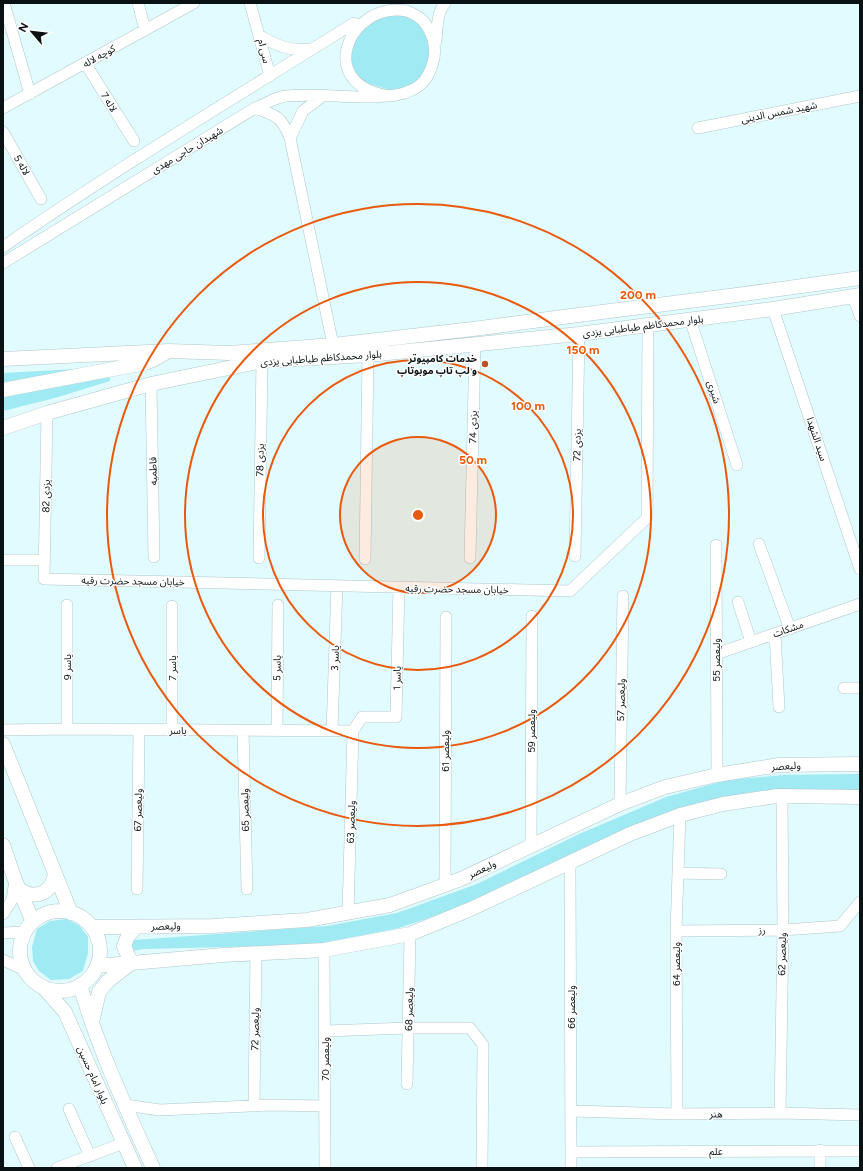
<svg xmlns="http://www.w3.org/2000/svg" width="863" height="1171" font-family="Figtree,'Noto Sans Arabic',sans-serif">
<style>
.green{fill:#a0eaf4}
.lines{fill:none;stroke-linecap:round;stroke-linejoin:round}
.minor-casing{stroke:#afc7ca;stroke-width:12}
.major-casing{stroke:#afc7ca;stroke-width:15}
.minor{stroke:#fff;stroke-width:11}
.major{stroke:#fff;stroke-width:14}
.ring{fill:none;stroke:#e8590c;stroke-width:2}
.poi-dot{fill:#b85226;stroke:#fff;stroke-width:1.5}
.labels{text-anchor:middle;dominant-baseline:central;stroke-width:3;stroke-linejoin:round;paint-order:stroke}
.street-label{font-size:10px;fill:#091113;stroke:#fff}
.poi-label{font-size:10px;font-weight:bold;fill:#091113;stroke:#fff;text-anchor:end}
.centre{fill:#e8590c;stroke:#fff;stroke-width:2}
.ring-label{font-size:12px;text-anchor:middle;font-weight:bold;fill:#e8590c;stroke:#fff;stroke-width:3;stroke-linejoin:round;paint-order:stroke}
</style>
<rect width="100%" height="100%" fill="#e2fbfe"/>
<path class="green" d="M392,10L417,21L430,39L429,65L420,78L405,89L390,90L363,82L352,69L350,62L356,22Z
M94,368L110,369V381L55,398L3,411V373Z
M860,774V790L802,789L751,792L695,805L461,907L399,928L323,943L270,946L144,949L132,951L130,946L134,940L327,926L397,913L477,884L577,835L666,797L727,780L783,775Z
M66,919L79,925L88,937V953L83,971L69,979L51,980L39,971L33,961L32,947L37,929L50,921Z"/>
<g class="lines">
<defs>
<path id="minor" d="M4,3L30,94
M138,3L145,30
M250,3L270,76
M259,35C277,46 289,51 310,49
M436,41C437,29 437,12 445,3
M85,63L134,141
M3,108L194,3
M255,108C276,115 282,117 290,138L333,345
M698,128L860,96
M3,132L41,199
M290,138L303,111L324,95
M3,247C117,168 236,97 354,23
M3,263L255,108C264,105 275,97 286,96C315,93 344,98 373,97C387,96 400,96 412,90C423,85 430,74 433,62C437,49 433,33 424,22C420,17 414,14 407,11C350,0 312,85 390,96
M853,296L860,316
M773,309L860,569
M690,319L737,465
M151,384L154,557
M47,413L44,579L570,591L647,518L648,325
M759,544L790,629
M716,545L717,775
M575,556L579,334
M259,558L262,361
M470,558L475,344
M365,559L368,355
M3,560H45
M738,602L751,642
M67,605V729
M775,634L779,707
M716,654L860,604
M844,688H860
M3,730L67,729L353,731
M172,730V606
M277,730L278,605
M243,731L247,889
M332,731L337,586
M620,804L623,596
M531,846L532,616
M570,862L571,1168
M678,873L721,874
M445,885L446,617
M137,889L139,731
M348,913L353,731L362,717H396L399,587
M3,914L12,900L15,880
M676,931L783,930L840,926L860,902
M3,933L25,932
M324,950L325,1168
M3,960L25,970
M325,1031L408,1028H470L483,1045L482,1168
M407,1084L410,934
M125,1105L160,1110L270,1105L325,1106
M254,1106L256,953
M69,1109L90,1156
M572,1111L677,1114L780,1113L860,1115
M780,1113L783,930L782,796
M677,1114L676,931L680,815
M15,1137L29,1168
M571,1152L860,1151
M57,1168L124,1143
M820,1168V1150"/>
<path id="major" d="M3,359L169,351L229,353L333,345L473,329L578,315L729,296L860,278
M3,390L145,363L153,360L165,353
M3,428L47,413L151,384L262,361L368,355L579,334L773,309L860,295
M3,744L71,913
M3,845L15,880L33,922
M20,890C37,900 52,893 55,873
M20 951a40 40 0 1 1 80 0a40 40 0 1 1-80 0Z
M92,927L213,926L307,920L390,905L461,879L620,804L665,787L717,775L779,765L860,764
M97,966L223,955L324,950L410,934L473,908L630,834L680,815L723,804L777,796L860,797
M80,985C98,1048 126,1108 153,1168
M43,987L65,1012L135,1168
M92,1022L99,992L108,981L131,963L124,946L128,936L136,927"/>
</defs>
<use href="#minor" class="minor-casing"/>
<use href="#major" class="major-casing"/>
<use href="#minor" class="minor"/>
<use href="#major" class="major"/>
</g>
<circle cx="418" cy="515" r="78" fill="#e8590c" fill-opacity=".12"/>
<g class="ring">
<circle cx="418" cy="515" r="78"/>
<circle cx="418" cy="515" r="155"/>
<circle cx="418" cy="515" r="233"/>
<circle cx="418" cy="515" r="311"/>
</g>
<circle class="poi-dot" cx="485" cy="364" r="4"/>
<g class="labels">
<g class="street-label">
<text transform="translate(264 51) rotate(77)">سی ام</text>
<text transform="translate(99 56) rotate(-29)">کوچه لاله</text>
<text transform="translate(109 102) rotate(58)">لاله 7</text>
<text transform="translate(779 112) rotate(-11)">شهید شمس الدینی</text>
<text transform="translate(187 150) rotate(-31)">شهیدان حاجی مهدی</text>
<text transform="translate(22 165) rotate(60)">لاله 5</text>
<text transform="translate(643 326) rotate(-7)">بلوار محمدکاظم طباطبایی یزدی</text>
<text transform="translate(321 358) rotate(-4)">بلوار محمدکاظم طباطبایی یزدی</text>
<text transform="translate(714 392) rotate(72)">شیری</text>
<text transform="translate(473 427) rotate(-89)">یزدی 74</text>
<text transform="translate(817 439) rotate(72)">سید الشهدا</text>
<text transform="translate(577 445) rotate(-89)">یزدی 72</text>
<text transform="translate(260 460) rotate(-89)">یزدی 78</text>
<text transform="translate(153 471) rotate(-91)">فاطمیه</text>
<text transform="translate(46 496) rotate(-89)">یزدی 82</text>
<text transform="translate(133 581) rotate(1)">خیابان مسجد حضرت رقیه</text>
<text transform="translate(457 589) rotate(1)">خیابان مسجد حضرت رقیه</text>
<text transform="translate(788 629) rotate(-19)">مشکات</text>
<text transform="translate(335 658) rotate(-88)">یاسر 3</text>
<text transform="translate(716 660) rotate(-90)">ولیعصر 55</text>
<text transform="translate(67 667) rotate(-90)">یاسر 9</text>
<text transform="translate(172 668) rotate(-90)">یاسر 7</text>
<text transform="translate(277 668) rotate(-89)">یاسر 5</text>
<text transform="translate(397 678) rotate(-89)">یاسر 1</text>
<text transform="translate(621 700) rotate(-89)">ولیعصر 57</text>
<text x="178" y="730">یاسر</text>
<text transform="translate(531 731) rotate(-90)">ولیعصر 59</text>
<text transform="translate(445 751) rotate(-90)">ولیعصر 61</text>
<text transform="translate(786 766) rotate(-3)">ولیعصر</text>
<text transform="translate(138 810) rotate(-89)">ولیعصر 67</text>
<text transform="translate(245 810) rotate(-91)">ولیعصر 65</text>
<text transform="translate(351 822) rotate(-88)">ولیعصر 63</text>
<text transform="translate(482 869) rotate(-25)">ولیعصر</text>
<text transform="translate(166 926) rotate(-1)">ولیعصر</text>
<text transform="translate(762 930) rotate(-1)">رز</text>
<text transform="translate(782 954) rotate(-89)">ولیعصر 62</text>
<text transform="translate(676 964) rotate(-90)">ولیعصر 64</text>
<text transform="translate(571 1007) rotate(-90)">ولیعصر 66</text>
<text transform="translate(409 1009) rotate(-89)">ولیعصر 68</text>
<text transform="translate(255 1029) rotate(-89)">ولیعصر 72</text>
<text transform="translate(325 1059) rotate(-90)">ولیعصر 70</text>
<text transform="translate(93 1075) rotate(66)">بلوار امام حسین</text>
<text transform="translate(716 1114) rotate(-1)">هنر</text>
<text x="716" y="1151">علم</text>
</g>
<g class="poi-label">
<text x="477" y="358">خدمات کامپیوتر<tspan x="477" dy="12">و لپ تاپ موبوتاپ</tspan></text>
</g>
</g>
<circle cx="418" cy="515" r="6" class="centre"/>
<g class="ring-label">
<text x="638" y="299">200 m</text>
<text x="583" y="354">150 m</text>
<text x="528" y="410">100 m</text>
<text x="473" y="464">50 m</text>
</g>
<rect width="863" height="1171" fill="none" stroke="#091113" stroke-width="8"/>
<g transform="translate(32 32) rotate(298)" stroke="#ffffff" stroke-width="3" paint-order="stroke">
<path d="M0-3L7 15L0 10L-7 15Z" fill="#091113"/>
<text y="-6" font-size="11" font-weight="bold" text-anchor="middle" fill="#091113">N</text>
</g>
</svg>
